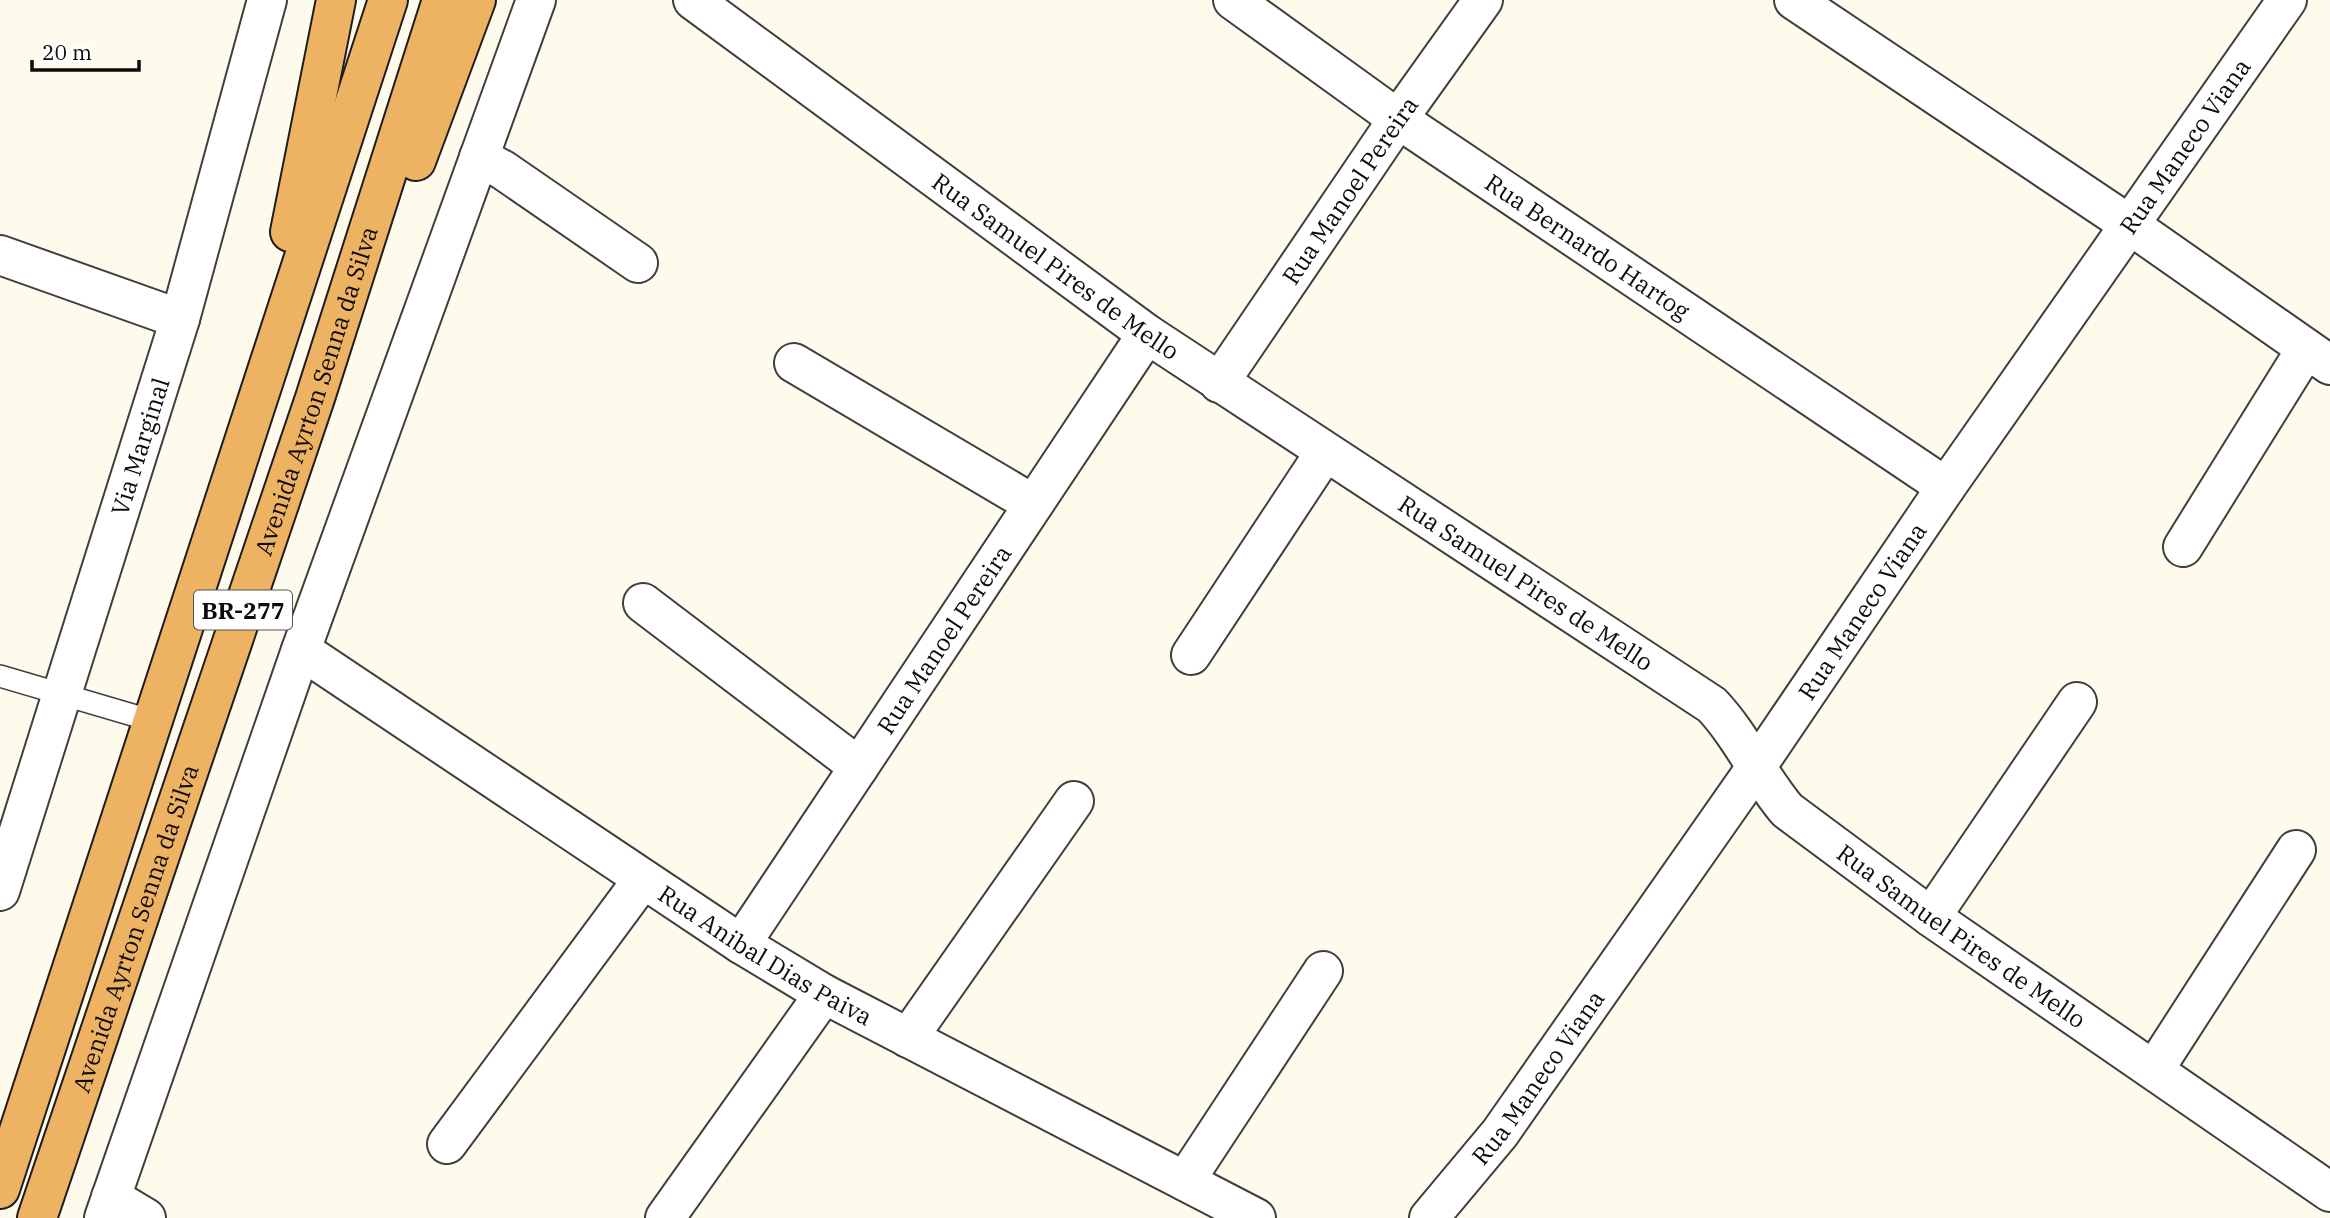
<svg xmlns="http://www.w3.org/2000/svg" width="2330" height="1218" font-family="'IBM Plex Serif',serif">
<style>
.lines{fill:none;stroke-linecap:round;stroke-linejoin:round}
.service-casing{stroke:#3f3f3f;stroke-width:24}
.minor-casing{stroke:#3f3f3f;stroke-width:42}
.trunk-casing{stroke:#1d1d1d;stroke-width:42}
.service{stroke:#fff;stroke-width:21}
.minor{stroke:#fff;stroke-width:38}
.trunk{stroke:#eeb263;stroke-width:38}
.labels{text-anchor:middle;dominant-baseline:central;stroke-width:7;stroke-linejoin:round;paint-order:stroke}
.shield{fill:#fff;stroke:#555;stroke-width:2}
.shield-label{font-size:23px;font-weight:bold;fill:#0c0c0c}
.street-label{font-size:24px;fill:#0c0c0c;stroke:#fff}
</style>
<rect width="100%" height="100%" fill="#fefaec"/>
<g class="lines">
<defs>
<path id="service" d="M0,676L153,721"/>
<g id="minor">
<path id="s1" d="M693,0L1147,334L1712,705C1742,737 1759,777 1787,810L1931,917L2330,1192"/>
<path id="s2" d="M1233,0L1398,119L1946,487"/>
<path d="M1794,0L2130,225L2330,365"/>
<path d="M479,157L503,170L638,263"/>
<path d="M0,255L180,319"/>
<path d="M794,363L1033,504"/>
<path id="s3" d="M1219,383L1398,119L1483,0"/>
<path d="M2183,547L2306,349"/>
<path d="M643,603L859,767"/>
<path id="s4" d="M301,650L741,944L824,994L1256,1218"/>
<path d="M1191,655L1325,452"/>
<path id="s5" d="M0,891L180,319L267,0"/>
<path d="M1931,917L2077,702"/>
<path id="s6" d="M741,944L1147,334"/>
<path d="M908,1038L1074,801"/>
<path d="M2154,1070L2296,850"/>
<path d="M447,1144L643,879"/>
<path d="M1185,1181L1323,971"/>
<path d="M111,1197L146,1218"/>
<path d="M104,1218L301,650L536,0"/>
<path d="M665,1218L824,994"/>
<path id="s7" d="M1429,1218L1500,1133L1757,766L1946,487L2287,0"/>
</g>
<g id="trunk">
<path d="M416,161L476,0"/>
<path d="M290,232L336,0"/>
<path d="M0,1189L388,0"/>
<path id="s8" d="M37,1218L315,398L442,0"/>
</g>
</defs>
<use href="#service" class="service-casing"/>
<use href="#minor" class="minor-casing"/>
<use href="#trunk" class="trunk-casing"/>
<use href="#service" class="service"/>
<use href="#minor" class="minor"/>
<use href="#trunk" class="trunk"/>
</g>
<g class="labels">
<rect class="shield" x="194" y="590.5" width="98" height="39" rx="5"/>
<g class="shield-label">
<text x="243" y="610">BR-277</text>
</g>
<g class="street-label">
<text stroke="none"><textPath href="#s7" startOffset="1312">Rua Maneco Viana</textPath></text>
<text stroke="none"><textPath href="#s3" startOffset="233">Rua Manoel Pereira</textPath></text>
<text stroke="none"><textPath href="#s2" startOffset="432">Rua Bernardo Hartog</textPath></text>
<text stroke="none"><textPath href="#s1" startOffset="450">Rua Samuel Pires de Mello</textPath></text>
<text stroke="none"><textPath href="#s8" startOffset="873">Avenida Ayrton Senna da Silva</textPath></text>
<text stroke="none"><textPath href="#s5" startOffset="466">Via Marginal</textPath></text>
<text stroke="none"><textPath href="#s1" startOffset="1017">Rua Samuel Pires de Mello</textPath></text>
<text stroke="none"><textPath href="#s7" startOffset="746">Rua Maneco Viana</textPath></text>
<text stroke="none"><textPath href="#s6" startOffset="366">Rua Manoel Pereira</textPath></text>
<text stroke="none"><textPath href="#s8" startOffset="306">Avenida Ayrton Senna da Silva</textPath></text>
<text stroke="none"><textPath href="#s1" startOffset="1584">Rua Samuel Pires de Mello</textPath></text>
<text stroke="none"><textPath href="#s4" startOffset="556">Rua Anibal Dias Paiva</textPath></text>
<text stroke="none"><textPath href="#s7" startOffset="178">Rua Maneco Viana</textPath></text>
</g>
</g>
<path d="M32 60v10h107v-10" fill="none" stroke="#0c0c0c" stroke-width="3.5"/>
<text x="42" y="60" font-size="21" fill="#0c0c0c" stroke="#ffffff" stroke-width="5" paint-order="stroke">20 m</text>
</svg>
